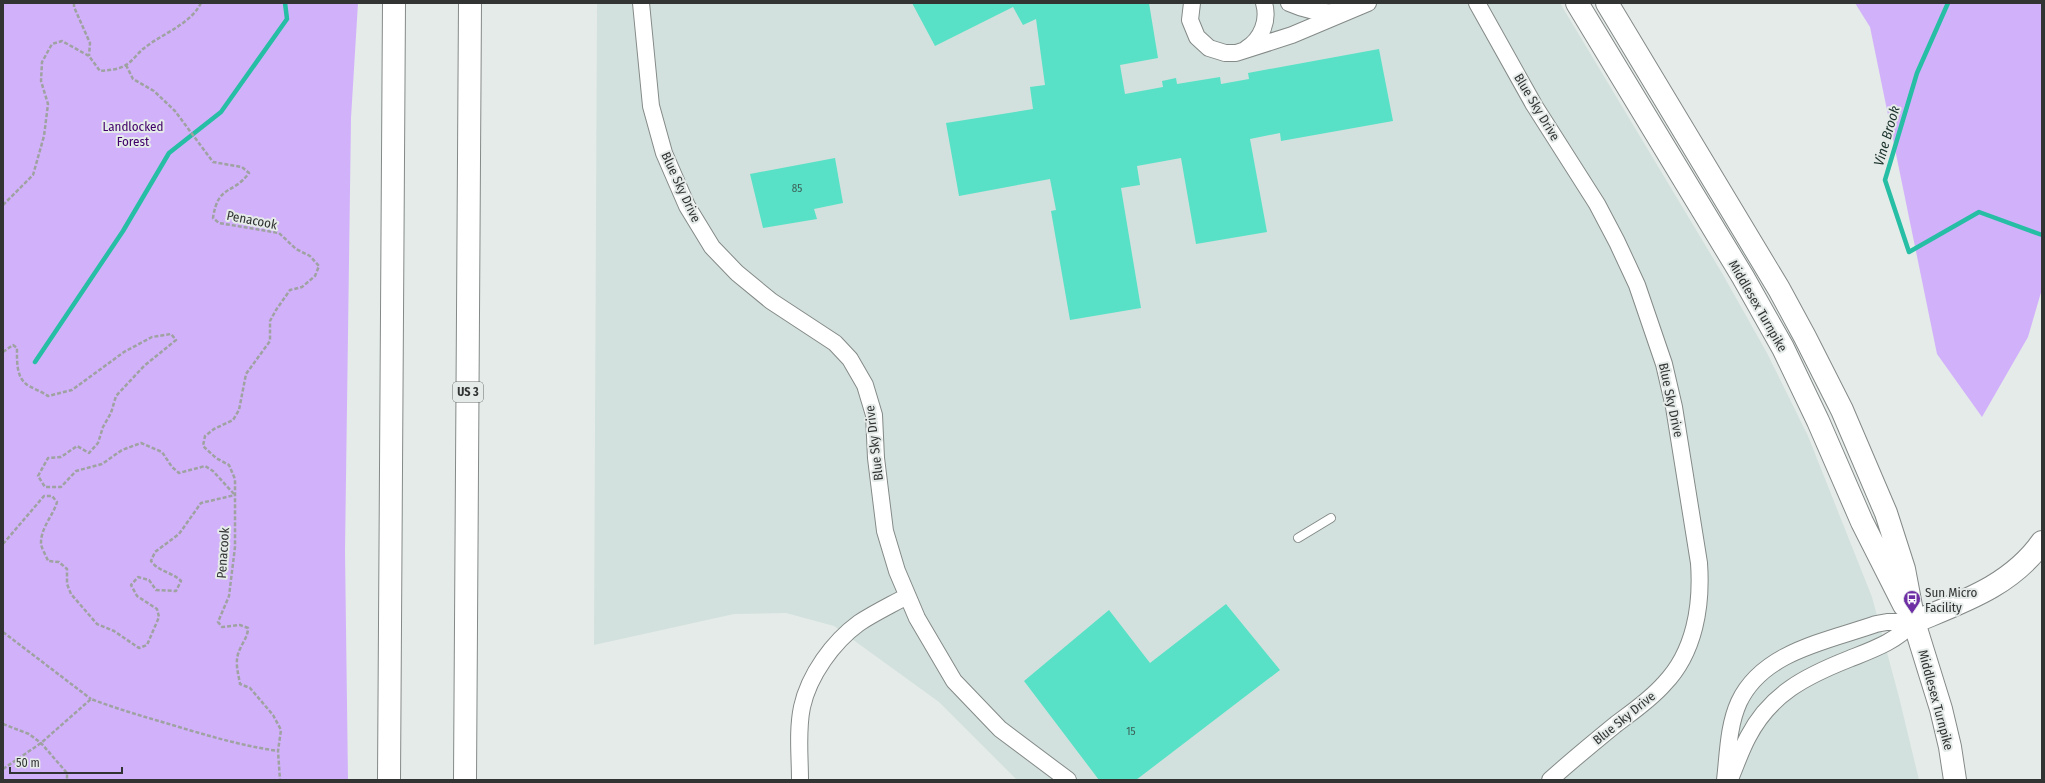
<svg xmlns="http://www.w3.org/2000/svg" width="2045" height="783" font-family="'Fira Sans Condensed',sans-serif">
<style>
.built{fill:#d2e1dd}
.green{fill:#d2b1fb}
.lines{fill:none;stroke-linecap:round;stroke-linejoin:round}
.stream{stroke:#26bea4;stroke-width:4.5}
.building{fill:#58e1c6}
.lane-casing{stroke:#848a88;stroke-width:10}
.street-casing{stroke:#848a88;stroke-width:18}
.secondary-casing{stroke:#848a88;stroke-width:24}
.highway-casing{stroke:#848a88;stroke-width:24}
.path{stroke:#9ea2a1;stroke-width:2.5;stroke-dasharray:4 2;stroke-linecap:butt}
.lane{stroke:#fff;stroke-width:8}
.street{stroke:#fff;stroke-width:16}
.secondary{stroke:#fff;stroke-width:22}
.highway{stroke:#fff;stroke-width:22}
.labels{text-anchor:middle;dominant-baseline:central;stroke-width:4;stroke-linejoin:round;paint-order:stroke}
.number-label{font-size:11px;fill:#3c5f58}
.shield{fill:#e5ebe9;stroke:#686b6a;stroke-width:1}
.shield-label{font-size:12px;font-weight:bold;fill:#323434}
.street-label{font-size:13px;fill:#323434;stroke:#e5ebe9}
.park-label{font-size:13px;fill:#41016a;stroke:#e5ebe9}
.poi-label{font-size:13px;fill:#323434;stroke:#e5ebe9;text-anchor:start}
.water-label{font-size:14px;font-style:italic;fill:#1c332d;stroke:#e5ebe9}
</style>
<rect width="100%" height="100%" fill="#e5ebe9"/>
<path class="built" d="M597,3H1560L1722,273L1767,353L1808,436L1872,597L1899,697L1919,780H1017L939,702L834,626L786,613L734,614L594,645Z"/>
<path class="green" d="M3,3H358L351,118L345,551L348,780H3Z
M1855,3H2042V289L2028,337L1982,417L1937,354L1870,27Z"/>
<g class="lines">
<path class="stream" d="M1948,3L1917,73L1885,180L1909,252L1979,212L2042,235
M35,362L123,231L169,153L221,112L287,19L285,3"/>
</g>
<path class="building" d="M912,3H1149L1158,58L1120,65L1125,94L1163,87L1162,81L1176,78L1177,84L1220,77L1221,84L1249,79L1248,73L1379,49L1393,121L1281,141L1280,133L1250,139L1267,232L1196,244L1181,158L1137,166L1140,185L1121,188L1141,308L1070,320L1051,211L1056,210L1050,179L959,196L946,123L1033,109L1030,87L1045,85L1036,19L1023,25L1013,7L935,46Z
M835,158L843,203L814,209L817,219L763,228L750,174Z
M1226,604L1280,670L1136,780H1099L1024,681L1109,610L1150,663Z"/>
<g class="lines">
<defs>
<path id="lane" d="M1298,538L1331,518"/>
<path id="street" d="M641,3L651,106L664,153L687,206L712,247L737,273L771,301L835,343L850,359L865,385L874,415L876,458L885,531L897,571L917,618L954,681L1000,729L1068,780
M1192,3L1190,20L1197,37L1209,48L1225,53H1236L1292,35L1368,3
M1289,3C1305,10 1325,14 1342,11
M1477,3L1534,105L1597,204L1617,242L1637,285L1664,364L1674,407L1699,563C1702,605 1695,652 1664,684C1650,700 1632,712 1615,725C1593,743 1571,761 1550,780
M1246,49C1262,39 1269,20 1264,3
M1730,779C1736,765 1741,750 1748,737C1770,694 1806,676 1849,659C1874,649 1895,642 1914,622
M800,780C800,756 797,731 802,707C809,675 833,642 859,623C874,613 891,605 907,596
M1725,780C1728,755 1728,726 1739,702C1763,651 1828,641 1876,624L1887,622H1914"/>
<path id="secondary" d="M1577,3L1743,277L1783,348L1818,421L1862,522L1904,605
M1607,3L1779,289L1805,337L1842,410L1886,513L1904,569L1914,622L1941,709L1950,747L1955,780
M1914,622C1962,602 2011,586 2042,542"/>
<path id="highway" d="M389,780L394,3
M465,780L470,3"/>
</defs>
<use href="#lane" class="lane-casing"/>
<use href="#street" class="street-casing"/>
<use href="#secondary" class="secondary-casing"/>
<use href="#highway" class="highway-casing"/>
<path class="path" d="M74,3V7L90,43L89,56
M126,65L133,79L154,91L175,111L213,162L242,167L249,173C233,195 218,184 213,218L219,223L279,233L296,249L310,256L319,266L315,276L302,287L290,290L276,310L270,321V341L246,374L239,410L233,420L214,429L205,436L203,446L216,458L229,465L235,479V547L229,596L218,622L222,627L240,625L248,628C248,636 243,642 240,649C234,661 238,672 240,684L250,688L273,715L281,730L278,751L280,780
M3,205L33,175L44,136L48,104L41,81L42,62L52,44L62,41L89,56L100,71C108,70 117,70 124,66C131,63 137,54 143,49C161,34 190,25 201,3
M3,352L13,345L17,348C17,360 16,376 26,384C31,388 41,391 48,396L72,390L124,352L152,337L171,334L176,340L144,366L116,396L111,413L103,427L98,443L89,453L77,446L61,457L48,458L38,476L45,487H61L76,471L102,464L122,450L141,443L162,452L172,467L179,473L205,466L213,471L234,494
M3,544L44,496H52L57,502C53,516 41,527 41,543C41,548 46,555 48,561L59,562L67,569V584L71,594L97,624L114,631L139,648L147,645L159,617L157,609L137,596L131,585L138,577L149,580L156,590L176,591L181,581C172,572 159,572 151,561L155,552L179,534L201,503L235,495
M3,632L91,699
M3,724L29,734L41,743L67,773V780
M3,769L41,743L91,699C120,710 149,718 179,727C212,737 244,746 278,751"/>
<use href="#lane" class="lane"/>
<use href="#street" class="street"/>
<use href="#secondary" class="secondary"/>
<use href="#highway" class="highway"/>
</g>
<defs>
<symbol id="bus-pin" viewBox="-11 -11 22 30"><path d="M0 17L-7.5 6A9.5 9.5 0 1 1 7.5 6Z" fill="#6e2fa4" stroke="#e5ebe9"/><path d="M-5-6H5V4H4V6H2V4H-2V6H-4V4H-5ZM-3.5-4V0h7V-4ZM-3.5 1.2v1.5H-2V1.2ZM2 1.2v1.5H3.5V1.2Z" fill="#fff"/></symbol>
</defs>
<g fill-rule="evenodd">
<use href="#bus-pin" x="1902" y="589" width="20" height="27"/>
</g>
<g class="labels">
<g class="number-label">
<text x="797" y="188">85</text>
<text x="1131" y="731">15</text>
</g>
<rect class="shield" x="453" y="382" width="30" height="20" rx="3"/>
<g class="shield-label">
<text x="468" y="392">US 3</text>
</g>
<g class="street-label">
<text transform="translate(1537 107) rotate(59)">Blue Sky Drive</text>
<text transform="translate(681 187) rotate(65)">Blue Sky Drive</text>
<text transform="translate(252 220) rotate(11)">Penacook</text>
<text transform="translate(1758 306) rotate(60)">Middlesex Turnpike</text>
<text transform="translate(1671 400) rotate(78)">Blue Sky Drive</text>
<text transform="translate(874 443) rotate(-97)">Blue Sky Drive</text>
<text transform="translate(223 553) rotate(-86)">Penacook</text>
<text transform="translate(1936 700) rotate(75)">Middlesex Turnpike</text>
<text transform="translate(1624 718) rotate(-39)">Blue Sky Drive</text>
</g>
<g class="park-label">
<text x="133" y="126">Landlocked<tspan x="133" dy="15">Forest</tspan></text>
</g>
<g class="poi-label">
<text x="1925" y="592">Sun Micro<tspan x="1925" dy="15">Facility</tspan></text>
</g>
<g class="water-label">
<text transform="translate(1887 136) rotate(-74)">Vine Brook</text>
</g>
</g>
<rect width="2045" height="783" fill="none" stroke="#323434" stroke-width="8"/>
<path d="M10 767v6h112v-6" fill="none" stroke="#323434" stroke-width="2"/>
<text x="16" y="767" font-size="12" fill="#323434" stroke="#e5ebe9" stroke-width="3" paint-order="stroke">50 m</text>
</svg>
